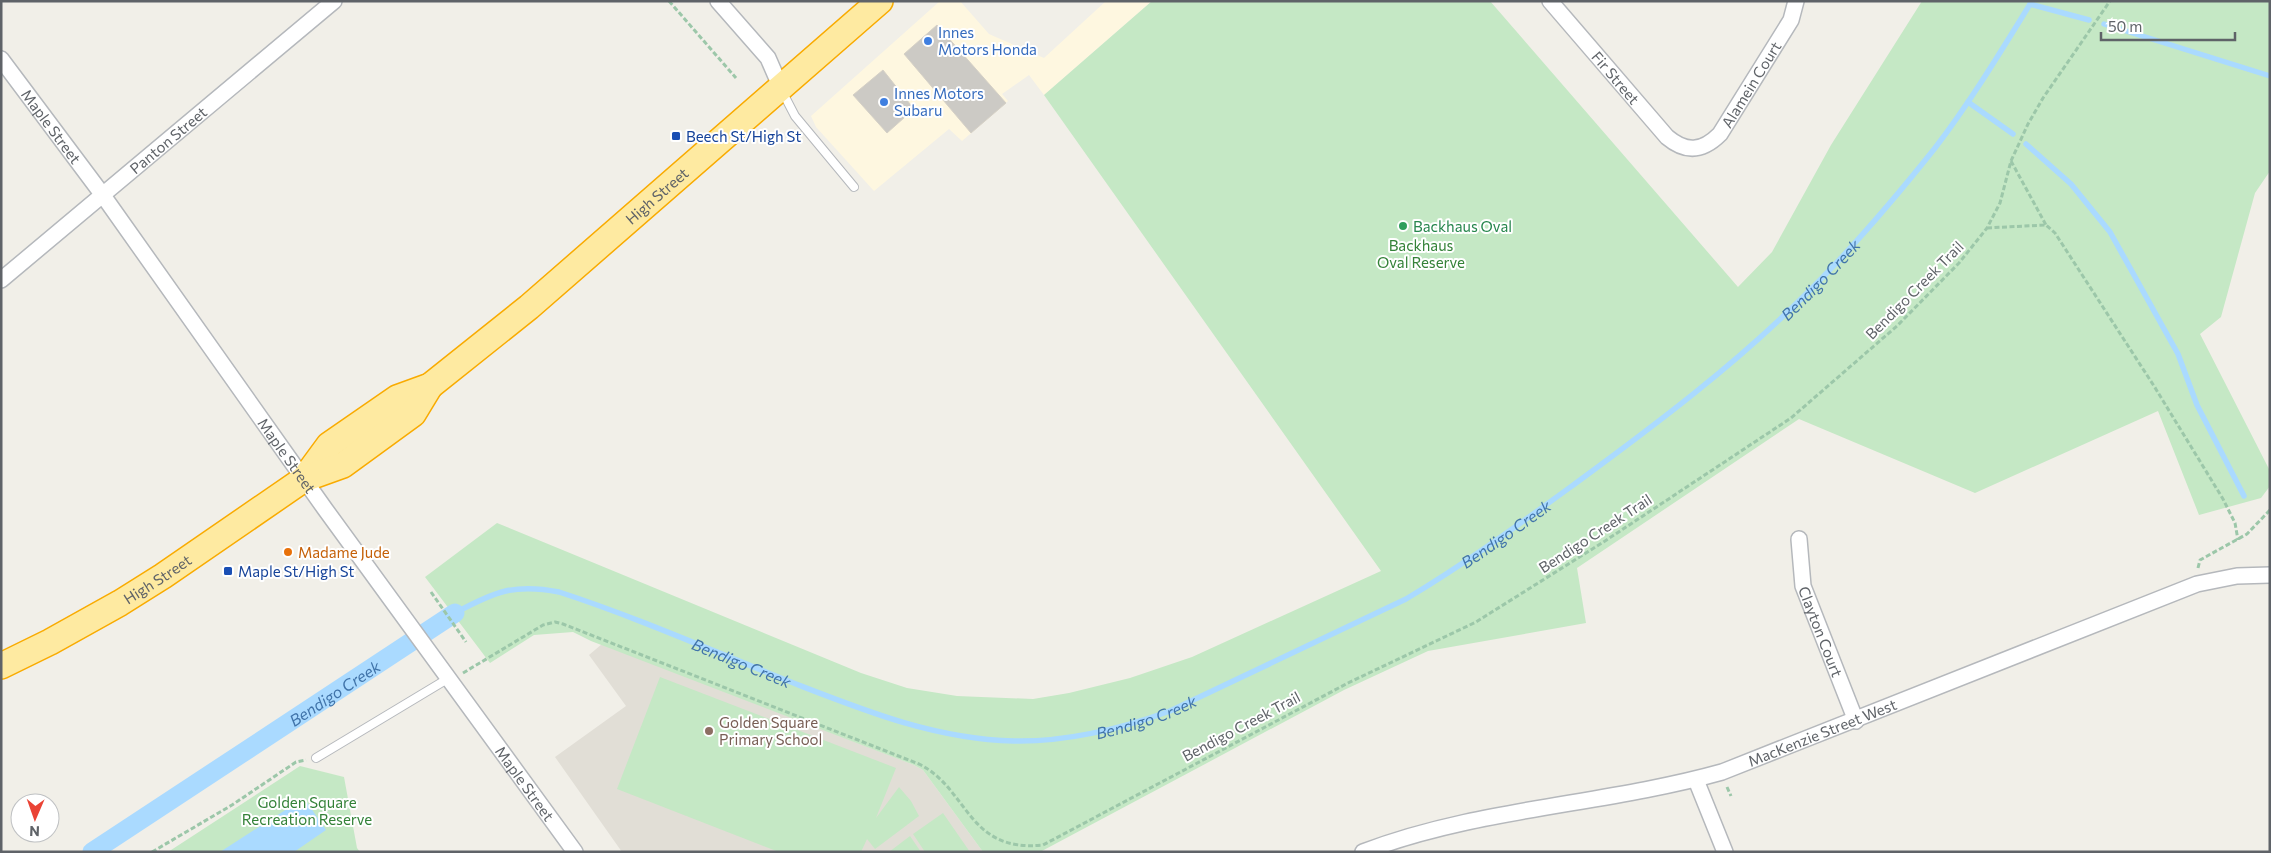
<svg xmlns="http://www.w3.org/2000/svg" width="2271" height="853" font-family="Commissioner,sans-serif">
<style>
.commercial{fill:#fef7e0}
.education{fill:#e1ded6}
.green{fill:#c5e8c5}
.water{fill:#aadaff}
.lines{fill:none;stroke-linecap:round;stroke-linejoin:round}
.stream{stroke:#aadaff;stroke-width:5.5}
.canal{stroke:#aadaff;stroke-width:19}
.building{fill:#cccac5;stroke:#d6d1c6}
.service-casing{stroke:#b5b8bc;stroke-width:10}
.minor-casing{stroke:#b5b8bc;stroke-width:18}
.trunk-casing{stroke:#f9ab00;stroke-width:28}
.path{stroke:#9cc7a9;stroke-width:3;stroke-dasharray:5 2.5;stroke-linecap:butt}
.service{stroke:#fff;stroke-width:8}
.minor{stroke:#fff;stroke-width:15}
.trunk{stroke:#feeaa1;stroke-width:25}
.shop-dot{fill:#3f7fe0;stroke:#fff;stroke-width:2}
.transit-dot{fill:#1a4fb4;stroke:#fff;stroke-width:2}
.leisure-dot{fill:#2e9e5b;stroke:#fff;stroke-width:2}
.food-dot{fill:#e8710a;stroke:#fff;stroke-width:2}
.education-dot{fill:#8d6e63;stroke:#fff;stroke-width:2}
.labels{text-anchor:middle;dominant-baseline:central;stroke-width:4;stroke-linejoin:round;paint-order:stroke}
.shop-label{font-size:15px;fill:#366cbe;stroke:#fff;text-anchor:start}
.street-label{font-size:15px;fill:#5f6368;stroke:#fff}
.transit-label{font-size:15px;fill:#164399;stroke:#fff;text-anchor:start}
.leisure-label{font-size:15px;fill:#27864d;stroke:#fff;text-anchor:start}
.park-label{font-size:15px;fill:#348238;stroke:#fff}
.food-label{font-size:15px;fill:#c56008;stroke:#fff;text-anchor:start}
.education-label{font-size:15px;fill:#785e54;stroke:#fff;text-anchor:start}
.water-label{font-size:16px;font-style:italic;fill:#4174aa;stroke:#fff}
</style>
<rect width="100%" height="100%" fill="#f1efe8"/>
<path class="commercial" d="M940,1H960L989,34L1044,58L1106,1H1152L1044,95L1029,75L1002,94L1008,101L962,141L949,129L874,191L816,127L811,116Z"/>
<path class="education" d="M602,644L914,765L923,770L983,852H622L555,757L626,706L589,655Z"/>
<path class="green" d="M1152,1H1490L1738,287L1772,252L1831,145L1922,1H2270V171L2255,193L2221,317L2200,334L2270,471V486L2261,498L2199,515L2158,411L1975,493L1799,419L1577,568L1586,623L1428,651L1344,690L1040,852H983L923,770L914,765L591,641L573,632L534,635L490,663L425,577L497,523L861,673L907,688L957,696L1033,699L1069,693L1130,678L1192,657L1381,571L1044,95Z
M660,677L896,768L876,818L899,787L911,801L919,816L875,849L867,839L861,852H779L617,789Z
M300,766L344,777L357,848L360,852H168Z
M943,813L970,852H925L913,834Z
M910,836L921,852H889Z"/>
<path class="water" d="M304,798L326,830L294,852H220Z"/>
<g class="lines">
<g class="stream">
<path d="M2030,4L2089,20"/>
<path d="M2104,24L2270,76"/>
<path d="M1968,102L2013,134"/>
<path d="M2026,144L2071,184L2110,232L2178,354L2197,405L2244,496"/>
<path id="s1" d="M455,613C494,592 514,583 559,592C639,618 717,653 796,684C868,712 936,739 1014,741C1068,742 1120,729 1170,711L1406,599C1465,564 1521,523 1576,483C1655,425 1735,365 1804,296C1849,252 1896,197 1935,148C1971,101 2001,51 2032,1"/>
</g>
<path class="canal" id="s2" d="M92,852L455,613"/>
</g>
<path class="building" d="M937,25L1006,103L971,133L904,54Z
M883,70L914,109L887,133L853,95Z"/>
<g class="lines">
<defs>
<path id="service" d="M782,91L795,116L854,187
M316,758L449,678"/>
<g id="minor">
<path d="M718,1L768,58L781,88"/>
<path id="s3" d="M1550,1L1667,137C1686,153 1702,152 1720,134L1791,20L1796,1"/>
<path id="s4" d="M1,59L102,194L325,509L575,852"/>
<path id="s5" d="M1,280L334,1"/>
<path id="s6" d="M1799,539L1803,586L1856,721"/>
<path d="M1696,780L1725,852"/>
<path id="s7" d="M1363,852C1478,808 1604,805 1722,772L2197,584L2237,576L2270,575"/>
</g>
<g id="trunk">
<path id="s8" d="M304,479L329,445L397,398L430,386L529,307L880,1"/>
<path id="s9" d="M1,666L50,642L120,603L163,576L304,479L343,465L413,414L430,386"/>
</g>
</defs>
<use href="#service" class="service-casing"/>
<use href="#minor" class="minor-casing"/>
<use href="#trunk" class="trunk-casing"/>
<path class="path" d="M669,1L736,78
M2011,161L2046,225
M1987,228L2046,225L2055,233L2154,386L2223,499L2235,523L2238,540
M2198,568L2200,560L2247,534L2270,510
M431,592L466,642
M463,673L543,625L555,622L563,624L919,764C969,789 967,853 1043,845L1348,683L1476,622L1605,541L1791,418L1897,326L1959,263L1987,228L2000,203L2011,161L2028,124L2043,98L2110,1
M1727,787L1731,796
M152,852L232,805L296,762L306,760"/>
<use href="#service" class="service"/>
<use href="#minor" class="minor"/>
<use href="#trunk" class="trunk"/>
</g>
<g class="shop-dot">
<circle cx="928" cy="41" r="5"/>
<circle cx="884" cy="102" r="5"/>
</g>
<g class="transit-dot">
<rect x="671" y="131" width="10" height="10" rx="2.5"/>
<rect x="223" y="566" width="10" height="10" rx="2.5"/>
</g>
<circle class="leisure-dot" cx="1403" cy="226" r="5"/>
<circle class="food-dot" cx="288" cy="552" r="5"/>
<circle class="education-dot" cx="709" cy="731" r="5"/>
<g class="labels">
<g class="shop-label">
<text x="938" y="32">Innes<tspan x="938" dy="17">Motors Honda</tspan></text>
<text x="894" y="93">Innes Motors<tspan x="894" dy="17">Subaru</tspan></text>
</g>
<g class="street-label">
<text stroke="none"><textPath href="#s3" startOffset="101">Fir Street</textPath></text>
<text stroke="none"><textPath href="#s3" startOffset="298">Alamein Court</textPath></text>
<text stroke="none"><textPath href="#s4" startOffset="84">Maple Street</textPath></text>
<text stroke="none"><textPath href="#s5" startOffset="218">Panton Street</textPath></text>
<text stroke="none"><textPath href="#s8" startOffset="456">High Street</textPath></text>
<text transform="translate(1914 290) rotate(-45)">Bendigo Creek Trail</text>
<text stroke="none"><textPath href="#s4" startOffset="489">Maple Street</textPath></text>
<text transform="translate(1595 533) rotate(-33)">Bendigo Creek Trail</text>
<text stroke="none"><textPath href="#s9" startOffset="179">High Street</textPath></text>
<text stroke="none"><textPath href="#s6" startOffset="96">Clayton Court</textPath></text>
<text transform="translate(1241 726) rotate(-28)">Bendigo Creek Trail</text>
<text stroke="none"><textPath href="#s7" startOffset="476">MacKenzie Street West</textPath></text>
<text stroke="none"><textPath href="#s4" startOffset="894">Maple Street</textPath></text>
</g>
<g class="transit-label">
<text x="686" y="136">Beech St/High St</text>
<text x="238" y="571">Maple St/High St</text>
</g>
<g class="leisure-label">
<text x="1413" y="226">Backhaus Oval</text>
</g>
<g class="park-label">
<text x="1421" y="245">Backhaus<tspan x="1421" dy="17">Oval Reserve</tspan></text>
<text x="307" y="802">Golden Square<tspan x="307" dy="17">Recreation Reserve</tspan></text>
</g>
<g class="food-label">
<text x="298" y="552">Madame Jude</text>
</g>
<g class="education-label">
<text x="719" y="722">Golden Square<tspan x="719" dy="17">Primary School</tspan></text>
</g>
<g class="water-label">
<text stroke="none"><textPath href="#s1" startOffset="1535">Bendigo Creek</textPath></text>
<text stroke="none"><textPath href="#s1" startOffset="1130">Bendigo Creek</textPath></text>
<text stroke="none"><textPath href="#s1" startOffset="305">Bendigo Creek</textPath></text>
<text stroke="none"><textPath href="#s2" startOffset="290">Bendigo Creek</textPath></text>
<text stroke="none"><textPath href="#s1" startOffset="725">Bendigo Creek</textPath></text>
</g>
</g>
<rect width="2271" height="853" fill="none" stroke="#5f6368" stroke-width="5"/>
<g transform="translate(35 818) rotate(182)"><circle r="24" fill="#ffffff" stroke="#bfc1c3"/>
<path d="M0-4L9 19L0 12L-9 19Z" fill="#ea4335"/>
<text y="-8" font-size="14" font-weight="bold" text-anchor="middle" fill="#5f6368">N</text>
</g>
<path d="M2101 32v8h134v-8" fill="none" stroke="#5f6368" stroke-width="2.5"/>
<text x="2108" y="32" font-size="15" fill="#5f6368" stroke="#ffffff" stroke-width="4" paint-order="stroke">50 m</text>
</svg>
